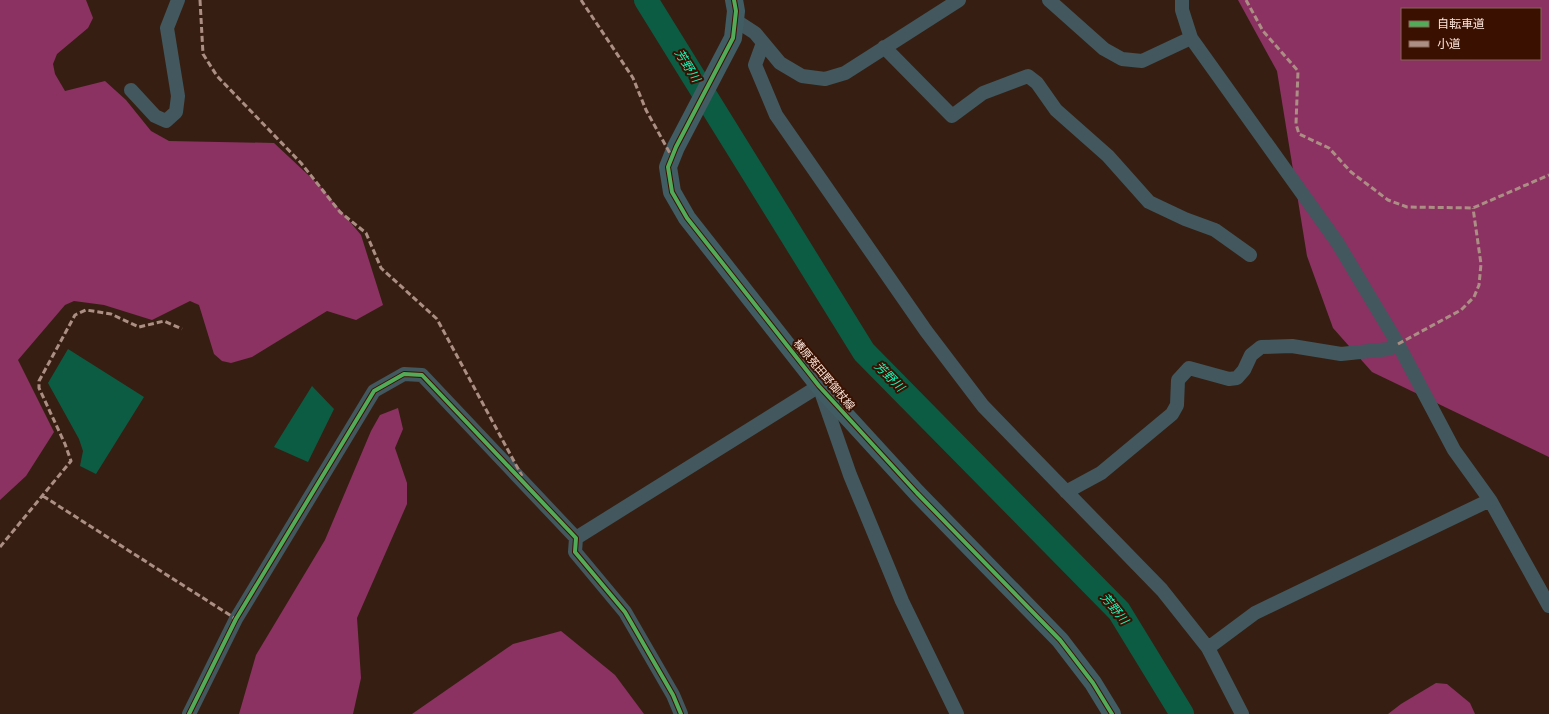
<svg xmlns="http://www.w3.org/2000/svg" width="1549" height="714" font-family="Signika,'Noto Sans JP',sans-serif">
<style>
.forest{fill:#8b3262;fill-rule:evenodd}
.water{fill:#0c5c44}
.lines{fill:none;stroke-linecap:round;stroke-linejoin:round}
.river{stroke:#0c5c44;stroke-width:24}
.minor{stroke:#42585e;stroke-width:14}
.major{stroke:#425c64;stroke-width:18}
.quiet{stroke:#ac8f84;stroke-width:3;stroke-dasharray:6 3;stroke-linecap:butt}
.cycleway-casing{stroke:#3a1100;stroke-width:6}
.cycleway{stroke:#51ab58;stroke-width:4}
.labels{text-anchor:middle;dominant-baseline:central;stroke-width:4;stroke-linejoin:round;paint-order:stroke}
.street-label{font-size:11px;fill:#fbe4d9;stroke:#3a1100}
.water-label{font-size:12px;font-style:italic;fill:#14f9bd;stroke:#3a1100}
</style>
<rect width="100%" height="100%" fill="#361f12"/>
<path class="forest" d="M0,0H86L93,18L88,28L57,54L53,64L55,74L65,91L105,81L126,100L151,131L169,141L274,143L320,186L361,235L383,305L356,320L327,311L252,357L231,363L222,361L214,354L199,305L190,301L152,320L104,305L74,301L65,305L18,360L54,432L26,476L0,500Z
M1238,0H1549V457L1372,372L1333,328L1307,256L1277,71ZM1402,9H1540V59H1402Z
M398,408L403,429L395,448L407,483V504L357,618L361,678L353,714H239L256,655L325,540L371,431L380,415Z
M561,631L615,675L644,714H412L513,644Z
M1436,683L1447,684L1470,703L1475,714H1388L1401,704Z"/>
<path class="water" d="M68,349L144,397L96,474L80,466L83,451L79,439L48,383Z
M312,386L334,409L308,462L274,447Z"/>
<g class="lines">
<path class="river" d="M646,0L864,352L1119,611L1182,714"/>
<path class="minor" d="M1049,0L1104,49L1122,59L1142,61L1191,38
M1182,0V10L1191,38L1337,242L1398,344L1454,450L1490,500L1549,606
M735,20L755,33L780,63L802,76L825,79L845,73L959,0
M763,43L755,65L776,115L926,331L983,406L1162,590L1208,648L1242,714
M884,47L952,116L983,93L1028,76L1037,83L1056,110L1108,156L1149,202L1185,219L1215,230L1250,255
M131,90L155,116L166,121L176,112L178,96L167,28L178,0
M1066,492L1101,473L1172,414L1177,405L1178,380L1189,368L1229,379L1237,378L1244,370L1251,355L1261,347L1292,346L1341,354L1389,349L1398,344
M576,538L819,386L850,475L902,601L957,714
M1208,648L1255,613L1490,500
M189,714L236,619L374,391L404,374L422,375L576,538L575,552L625,612L673,695L681,714"/>
<path class="major" d="M734,0L736,11L733,38L676,147L668,167L672,192L687,218L819,386L917,493L1060,640L1093,683L1112,714"/>
<path class="quiet" d="M200,0L203,54L217,76L301,163L340,212L366,233L381,268L437,319L522,476
M581,0L633,78L646,110L672,157
M1246,0L1263,31L1298,71L1296,124L1299,134L1329,148L1351,172L1388,200L1407,207L1473,208L1549,175
M1398,344L1461,310L1474,297L1479,285L1481,264L1473,208
M43,496L236,619
M0,547L71,461L65,444L39,388V381L75,315L86,310L111,314L139,327L164,321L182,329"/>
<defs>
<path id="cycleway" d="M734,0L736,11L733,38L676,147L668,167L672,192L687,218L819,386L917,493L1060,640L1093,683L1112,714
M189,714L236,619L374,391L404,374L422,375L576,538L575,552L625,612L673,695L681,714"/>
</defs>
<use href="#cycleway" class="cycleway-casing"/>
<use href="#cycleway" class="cycleway"/>
</g>
<g class="labels">
<g class="street-label">
<text transform="translate(824 375) rotate(50)">榛原菟田野御杖線</text>
</g>
<g class="water-label">
<text transform="translate(687 66) rotate(58)">芳野川</text>
<text transform="translate(889 377) rotate(45)">芳野川</text>
<text transform="translate(1114 609) rotate(51)">芳野川</text>
</g>
</g>
<rect x="1401" y="8" width="140" height="52" fill="#3a1100" stroke="#876557"/>
<rect x="1409" y="21" width="20" height="6" fill="#51ab58" stroke="#876557"/>
<text x="1437" y="28" font-size="12" fill="#fbe4d9">自転車道</text>
<rect x="1409" y="41" width="20" height="6" fill="#ac8f84" stroke="#876557"/>
<text x="1437" y="48" font-size="12" fill="#fbe4d9">小道</text>
</svg>
